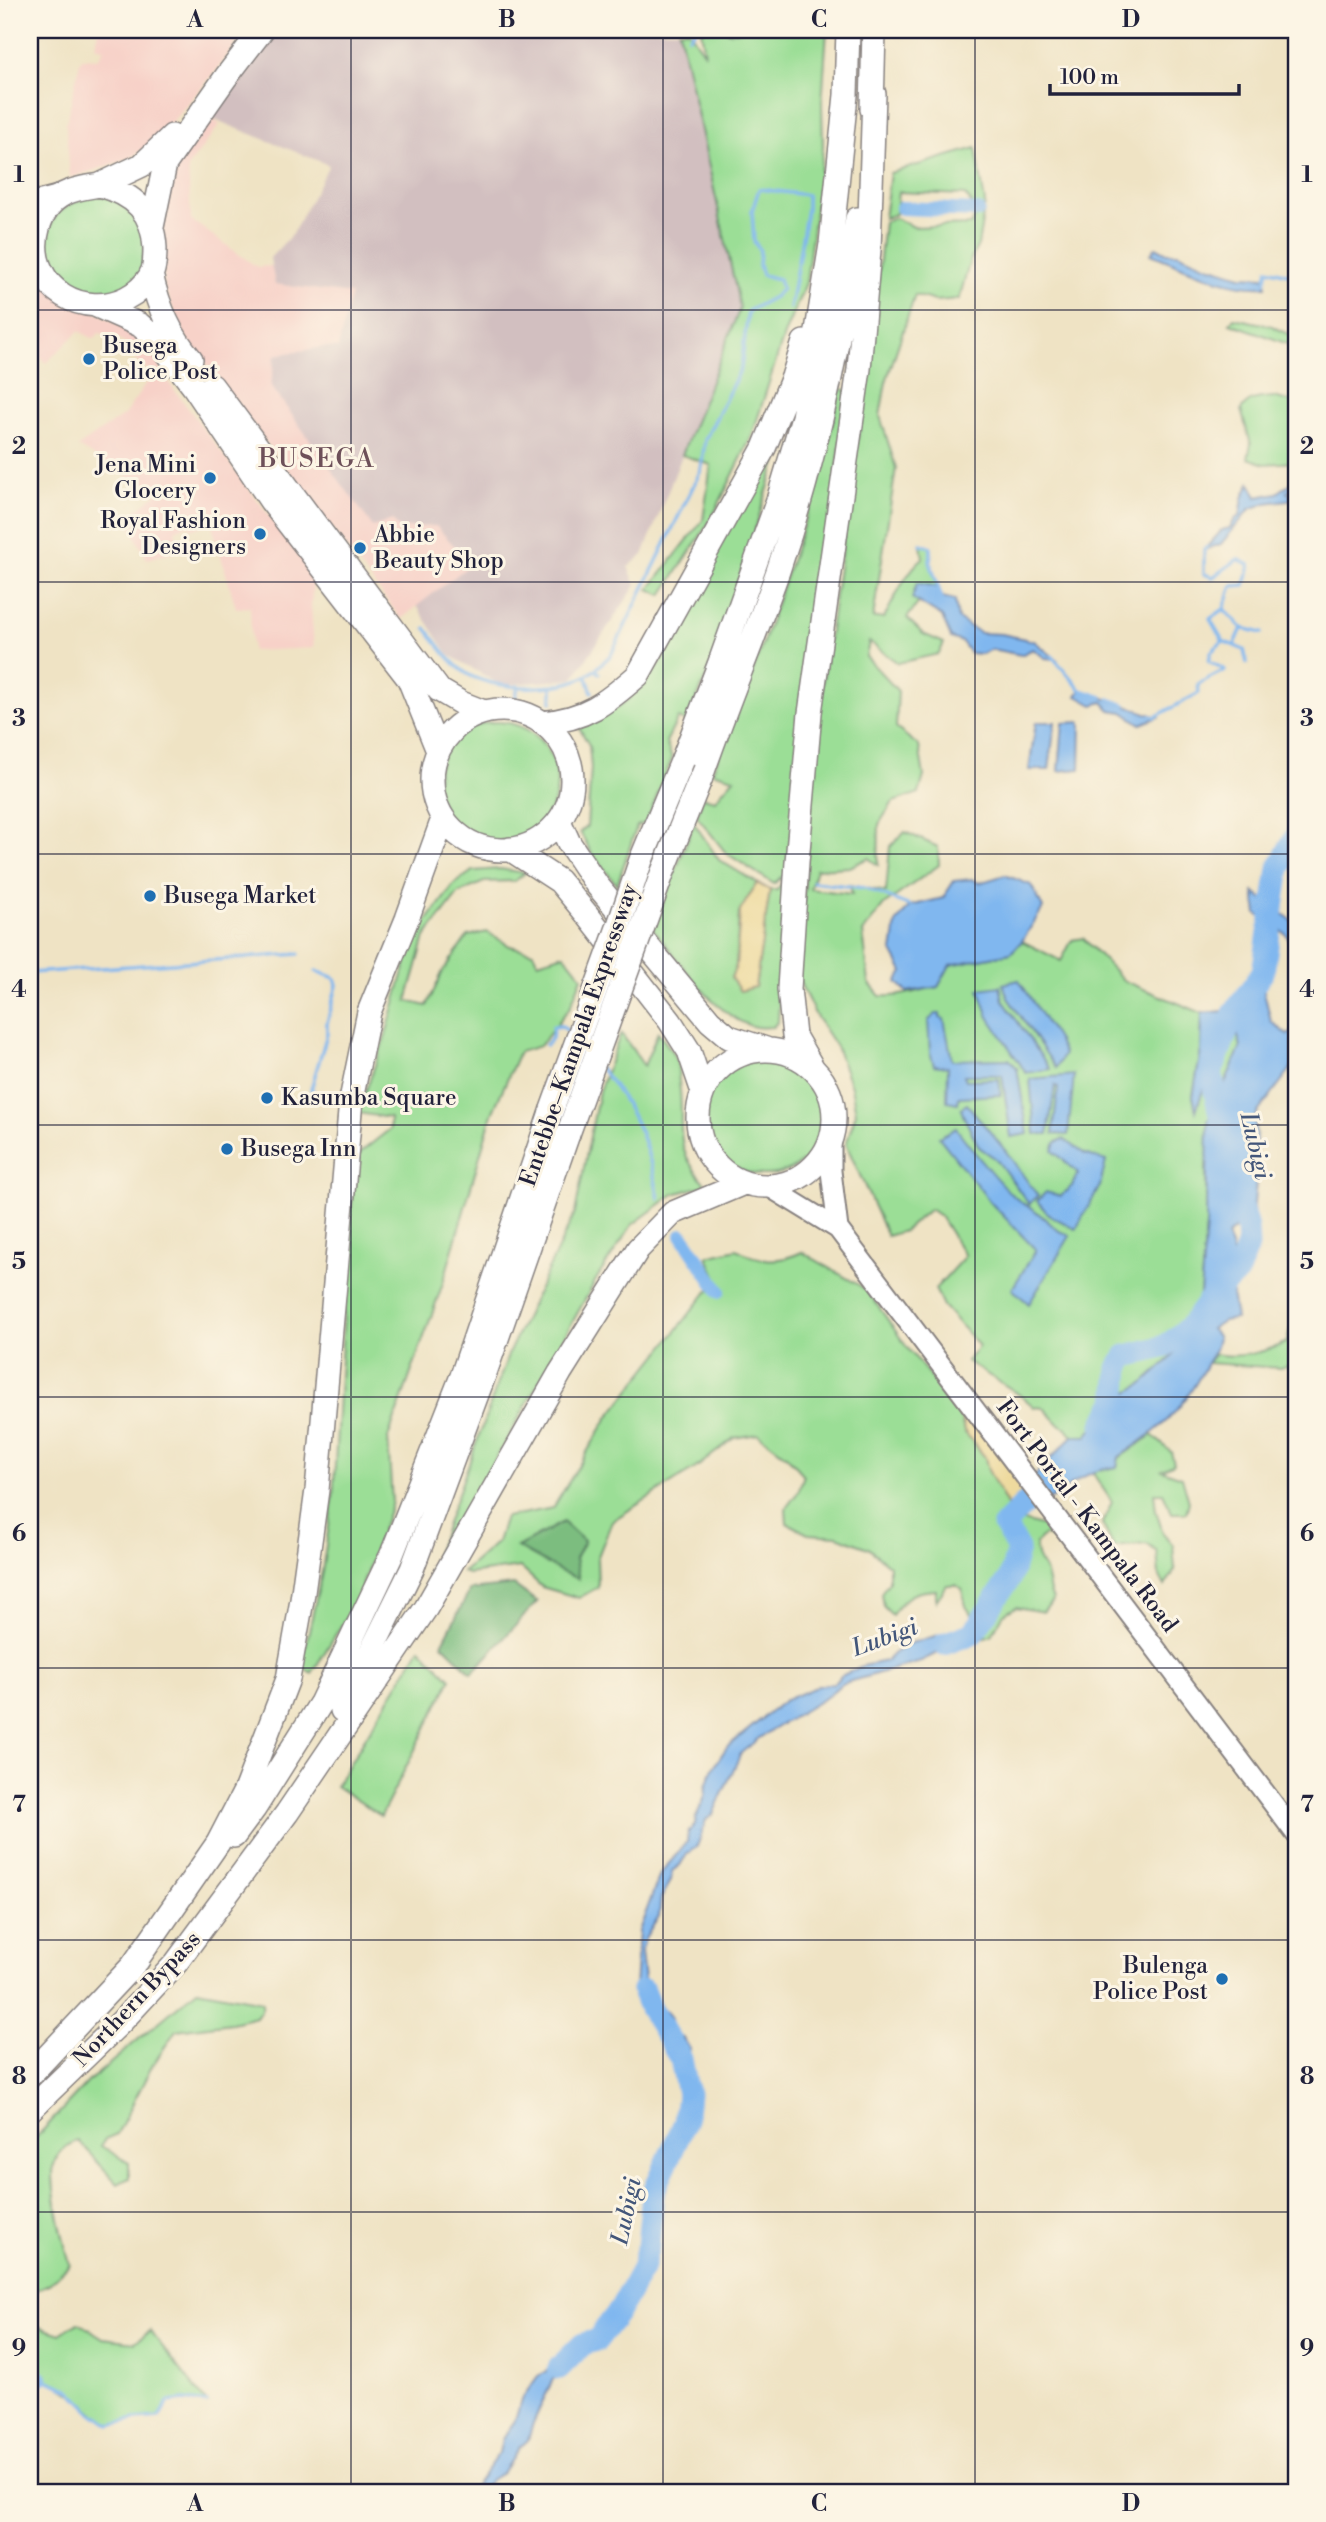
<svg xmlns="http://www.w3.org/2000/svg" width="1326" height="2522" font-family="'Libre Bodoni',serif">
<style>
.built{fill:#f7d1c8}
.industrial{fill:#d2bfc0}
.green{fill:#9bde96;stroke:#5e8068;stroke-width:2}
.forest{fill:#7cbd7f;stroke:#4f705d;stroke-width:2}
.sand{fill:#eeda9e;stroke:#887e6c;stroke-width:2}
.water{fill:#80b7ef;stroke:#516c95;stroke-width:2}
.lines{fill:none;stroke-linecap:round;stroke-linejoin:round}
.stream{stroke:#80b7ef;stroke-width:3.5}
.canal{stroke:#80b7ef;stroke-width:14}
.river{stroke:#80b7ef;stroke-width:23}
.major-casing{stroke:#888280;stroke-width:23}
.highway-casing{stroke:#888280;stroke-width:26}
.major{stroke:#fff;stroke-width:19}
.highway{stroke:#fff;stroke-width:23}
.highway-bridge-casing{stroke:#888280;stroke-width:26;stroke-linecap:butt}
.highway-bridge{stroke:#fff;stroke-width:23}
.grid{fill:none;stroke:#22223b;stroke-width:2;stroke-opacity:0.55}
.poi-dot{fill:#1f6fb2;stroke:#fcf5e5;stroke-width:2.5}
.labels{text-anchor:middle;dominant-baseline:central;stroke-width:6;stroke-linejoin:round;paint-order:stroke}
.poi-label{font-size:23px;fill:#22223b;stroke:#fcf5e5;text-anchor:start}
.street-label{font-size:23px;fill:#22223b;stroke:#fcf5e5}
.water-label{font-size:24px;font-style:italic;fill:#43567a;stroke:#fcf5e5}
.quarter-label{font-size:26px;letter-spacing:2px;fill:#6d5059;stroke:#fcf5e5}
.neatline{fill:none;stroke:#22223b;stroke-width:2.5}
.grid-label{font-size:23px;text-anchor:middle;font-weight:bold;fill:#22223b}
</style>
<rect width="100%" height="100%" fill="#fcf5e5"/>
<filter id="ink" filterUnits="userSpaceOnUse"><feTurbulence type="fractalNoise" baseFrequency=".0143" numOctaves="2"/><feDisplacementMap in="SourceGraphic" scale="14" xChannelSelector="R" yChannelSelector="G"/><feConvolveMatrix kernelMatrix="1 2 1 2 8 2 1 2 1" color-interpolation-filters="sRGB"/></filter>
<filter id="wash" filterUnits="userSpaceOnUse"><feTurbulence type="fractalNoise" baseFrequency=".00686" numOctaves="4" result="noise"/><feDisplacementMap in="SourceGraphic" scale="28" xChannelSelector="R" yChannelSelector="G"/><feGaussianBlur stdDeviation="1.57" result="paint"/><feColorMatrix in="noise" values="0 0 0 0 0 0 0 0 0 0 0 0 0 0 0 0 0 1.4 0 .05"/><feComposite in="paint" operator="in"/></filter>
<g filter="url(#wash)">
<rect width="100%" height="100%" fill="#efe3c4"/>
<path class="built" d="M98,30H246L216,71L165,130L141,151L129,159L70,178L66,124L80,62L82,58L98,59L104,49L95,46Z
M206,116L220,124L188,167L191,220L257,267L272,266L275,284L351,294L338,349L324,347L392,520L399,528L436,526L472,564L401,619L204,361L193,349L181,329L164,287L163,223L170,171Z
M30,270L100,314L136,333L163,359L160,371L314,575L311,605L314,648L252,651L250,607L236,608L212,525L208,524L193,529L187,525L175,530L180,550L147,559L126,518L157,494L78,447L124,415L153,374L135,360L138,353L119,339L99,333L94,339L79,331L46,363L30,347Z"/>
<path class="industrial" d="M264,30H679L740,308L643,555L628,567L636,585L573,679L501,685L449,655L417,606L471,564L436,526L399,528L392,520L373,527L271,386L275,355L324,347L338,348L351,294L275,284L270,258L293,233L329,165L206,116Z"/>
<path class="green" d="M679,30H689L705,54L701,30H728V32L743,30H827L822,104L823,148L806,283L785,332L752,436L712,518L662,595L649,589L703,520L711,465L682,455L740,308Z
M976,148L985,203L978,245L970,261L959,299L935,301L915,295L886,382L880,416L896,468L873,618H884C895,598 905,573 923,558L921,544L931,547L930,562L938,587L917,583L913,598L919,602L907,618L923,634L944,643L939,654L898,663L869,642L866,657L898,691L896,728L919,746L924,776L919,793L893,802L879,824L878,865L868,858L850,867L816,869L810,889L852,894L850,885L886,892L890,847L905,832L938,847L939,865L884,905L863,932L869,983L880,996C899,998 918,990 938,987L950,965L1011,953L1022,941L1061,961L1072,940L1083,938L1124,981L1202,1013L1201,1051L1193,1096L1196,1109L1223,1031L1234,1024L1241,1046L1206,1165V1226L1199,1306L1187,1333L1171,1358L1144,1383L1115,1400L1087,1436H1073L1067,1428L1060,1425L1044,1408L1034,1407C1014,1387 989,1378 967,1361L979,1346L943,1306L935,1289L965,1256L940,1216L930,1209L904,1231L887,1236L846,1144L856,1113L851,1086L836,1047L816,1016L798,979L815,735L871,344L884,222L895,218L914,227L971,225L978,211L965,195L898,192L896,214L884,218L890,173Z
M98,195L118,199L145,229L143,269L124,291L85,297C76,290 60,283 54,274C51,271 50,263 49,259C38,220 64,202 98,195Z
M1234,318L1272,326L1296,338V347L1230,323Z
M840,389L847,390L786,890L778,1021L773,1027C767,1027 761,1028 756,1027C717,1020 678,958 653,929L694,823L719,860L757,883L739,913L736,966L731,978L755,987L770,890H777L782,883L781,877L774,884L726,853L697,816L703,797L715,800L734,778L712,772L750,680L822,471Z
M1273,397L1296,403V462L1265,464L1248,458L1251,444L1241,410C1249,398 1259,398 1273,397Z
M789,405L794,406L713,661L687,722L678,718L666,742L672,759L646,823L637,826L617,885L592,854L580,832L587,826L591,768L589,745L577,724C619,714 634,696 660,663Z
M437 782a60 60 0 1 1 120 0a60 60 0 1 1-120 0Z
M500,869L525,873L515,881L484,882L459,893L425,937L407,1001L427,1006L443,971L468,936L487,932L510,946L533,952L538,962L564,954L582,977L570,1007L540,1046L519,1052L492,1114L443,1283L388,1438L392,1502L357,1600L312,1673L301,1667L322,1572L333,1499L348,1240L356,1156L390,1129V1118L358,1113L386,1034L413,940L455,883L473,871Z
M658,1032C663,1040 673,1050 676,1060C679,1066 678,1075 679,1082C686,1131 669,1142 706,1185L674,1194L632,1225L597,1278L504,1445L431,1568L510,1350L575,1213L599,1091L621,1033L644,1066Z
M705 1115a60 60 0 1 1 120 0a60 60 0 1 1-120 0Z
M737,1249C759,1262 779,1263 802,1252L867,1290L906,1346L960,1414L964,1431L985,1457L988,1470L1010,1510L1005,1524L1017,1519L1058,1531L1064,1544L1044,1535L1036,1543C1035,1565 1044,1561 1047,1577C1049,1585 1049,1591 1053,1600L1043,1612L1016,1607L1003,1615L992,1635L975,1640L971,1628L974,1619L966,1606L962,1589L956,1585H947L936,1601V1590C913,1591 905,1596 892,1615L883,1606L881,1593L889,1582V1565L868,1548L837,1536L808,1534L787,1523L786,1508L798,1492L804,1475L787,1456L758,1434L734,1438L697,1467L612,1521L597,1559L598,1587L579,1598L542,1587L520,1567L468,1574L463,1572L497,1542L505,1517L553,1508L607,1419L706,1293L720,1284L707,1256Z
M1296,1321V1363L1280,1368L1207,1363L1215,1354C1238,1359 1266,1352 1287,1342L1292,1324Z
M1152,1435L1171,1452L1174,1464L1162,1470L1182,1477L1189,1502L1186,1513H1172L1163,1493H1154L1156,1511L1163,1533L1173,1545L1175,1570L1165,1586L1159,1575L1157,1552L1147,1544L1114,1547L1102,1524L1112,1502L1092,1472L1117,1467L1119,1458Z
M420,1648L451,1679L381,1816L336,1786Z
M197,1990L263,2002L262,2008L256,2017L232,2023L176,2030L151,2068L117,2134L105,2139L101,2146L129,2163V2178L118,2184L78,2141C67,2144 59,2151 55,2162C47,2179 65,2245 70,2265L49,2284L30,2293V2144L89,2081Z
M78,2322L103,2338L135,2342L150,2331L207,2403L184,2400L168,2402L159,2417L135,2419L110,2425C81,2404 68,2381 30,2377V2324L60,2334Z"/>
<path class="forest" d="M563,1522L584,1541L575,1559L579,1579L562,1572L517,1547Z
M514,1585L537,1602L472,1673L442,1644L470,1590Z"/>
<path class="sand" d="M757,883L770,890L755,987L740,991L731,978L736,966L740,911Z
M960,1414L999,1449L1025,1488L1010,1510L988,1470L985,1457L964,1431Z"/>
<path class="water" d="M1156,247L1167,253H1178L1205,265L1241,276L1264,277L1266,286C1226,289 1187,268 1151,254Z
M1296,480V486L1287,492L1294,499L1266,503L1250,509L1221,544L1204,550L1222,530L1230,528L1235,519L1240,516L1243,498L1250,483L1257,497L1277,493Z
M917,583L938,587L942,597L955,600L958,619L980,633L1002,634L1034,641L1056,659L1045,658L1033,649L1021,655L991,649L982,654L970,653L962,642L951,638L942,617L912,598Z
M1081,690L1158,717L1141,724L1123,712L1110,710L1103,702L1093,705L1077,696Z
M1036,722H1055L1049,770H1029Z
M1081,722L1080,769L1059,771L1063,723Z
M1005,875L1031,885L1043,908L1022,941L1011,953L950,965L938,987L907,992L897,982L903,972L892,951L896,923L910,906L943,898L954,881L972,879L979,883Z
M1254,892L1294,922L1296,933V959L1287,935L1257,914Z
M1259,971L1271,1021L1287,1035L1296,1031V983V1062L1255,1116L1257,1172L1253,1214L1227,1235L1234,1256L1231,1287L1236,1319L1223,1321L1211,1329L1218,1337C1215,1356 1212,1352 1205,1367C1181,1413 1161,1429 1119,1457L1117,1467C1085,1469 1065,1490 1039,1507C1028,1513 1016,1519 1004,1525C1017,1490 1047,1462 1073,1436H1087L1115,1400L1144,1383L1171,1358L1187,1333L1199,1306L1206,1226L1208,1121L1241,1046L1234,1024L1224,1028L1196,1111L1193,1096L1201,1051L1202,1013L1224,1011L1248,990Z
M1019,980L1058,1041L1064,1054L1056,1068L1008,998L1003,984Z
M1000,986L1003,1000L1050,1069L1026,1073L989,1017L979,989Z
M936,1014H940V1018L944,1019L952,1060L1009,1059L1017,1068L1028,1134L1011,1137L1002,1075H964L966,1080L999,1079L1001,1095L959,1097L958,1103L947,1101L948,1067L934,1065L930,1052L928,1021Z
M1074,1075L1068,1135L1053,1134L1058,1087L1055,1086L1048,1134H1035L1030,1079Z
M967,1104L1005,1150L1038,1196L1029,1204L996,1159L979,1147L963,1115L961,1108Z
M956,1128C968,1144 1014,1205 1031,1207L1059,1231L1070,1236L1029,1304L1012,1289L1036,1250L992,1204L939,1137Z
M1064,1139L1085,1154L1106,1161L1100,1186L1076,1229L1049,1215L1037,1201L1046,1192L1061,1196L1072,1186L1078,1173L1053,1151L1056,1142Z
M963,1628H971L975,1640L952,1646L921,1661L841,1684L828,1696L759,1738L741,1753L713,1814L706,1820L697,1847L687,1854L680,1865L672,1871L671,1881L661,1898L659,1916L645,1939L641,1952L645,1989L653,2010H665L671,2018L669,2029L671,2034L683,2038L690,2049L687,2059L688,2094L666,2040L657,2030V2019L641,2003L635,1986L639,1931L660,1874L687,1842L688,1833L695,1824L696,1817L705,1797L706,1786L713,1768L727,1747L785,1700L818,1686L834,1683L841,1676L862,1666L886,1661L894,1653L911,1643Z
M648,2241C649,2245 651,2248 651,2252C651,2266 631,2304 619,2311L639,2268L644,2244Z
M569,2346H580L552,2381L533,2423L528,2440L518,2449L502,2473L490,2480L481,2492H470L499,2453L502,2439L514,2422L523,2397L538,2376L546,2372Z"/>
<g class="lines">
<path class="stream" d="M689,37L695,30
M1263,282H1265L1268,269L1296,276
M921,544L931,547L930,562L942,599
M1224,609L1242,628
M426,628C438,644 452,666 471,676C502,691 569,693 596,669
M1223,641L1244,650L1247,663
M1235,644L1242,628L1262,633
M1052,656L1081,690L1102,697
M599,673L596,669L611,655L701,470L705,440L741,368L748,311L774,297L782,289L779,279L762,275L759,265L760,251L754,241L752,211L759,189L807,195V209L790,308
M587,678L592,692
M1109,699L1125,705
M515,700L518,686
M552,702V687
M1151,716L1155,717L1199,693L1198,684L1225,670L1209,661L1211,652L1223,641L1210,619L1224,609L1232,586L1245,585L1250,565L1238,559L1213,577L1204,574V550L1207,547
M813,882L865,888L910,906
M316,971L335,978L337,985L327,1023V1034L311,1089L320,1099
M30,973L299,954
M546,1045L552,1038L553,1027L562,1026L570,1033
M600,1068C636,1111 648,1144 659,1199
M41,2378L69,2389L93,2413L110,2425L135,2419L159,2417L168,2402L184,2400L207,2403"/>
<path class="canal" d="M902,208L978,211
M682,1235L719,1291
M30,2377L41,2378"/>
<path class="river" d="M1223,1128L1211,1073L1234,1013L1263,972L1279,868L1296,836
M1103,1425L1116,1402L1119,1368L1126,1356L1163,1347L1174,1340L1191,1325L1213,1296L1238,1271L1248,1246L1247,1228L1237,1193
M944,1644L973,1633L1010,1578L1018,1549L1004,1525L1026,1503
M559,2368L583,2344L597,2340L619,2311L642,2269L648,2246L653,2193L685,2122L688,2094L681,2059L650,2008L643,1990"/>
</g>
</g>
<g filter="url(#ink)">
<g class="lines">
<defs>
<path id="major" d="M30,203L61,195
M831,1140V1171L838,1229
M768,1186L838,1229L1296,1834"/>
<path id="highway" d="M872,109L874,30
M100,185C135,195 153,212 155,248C155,256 155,268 151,275C126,317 61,314 41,270C29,245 38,207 64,194C75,188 88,187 100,185Z
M100,185L142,165L172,136
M152,227L165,164L226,77L262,30
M151,274C158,306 169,334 191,359
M97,306L140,325L161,344L194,387L271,501L409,679L438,751
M212,386L439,690L461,703L484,712
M432 780a70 70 0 1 1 140 0a70 70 0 1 1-140 0Z
M542,723C586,719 606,703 638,675L764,448L793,377L804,342
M683,759L719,665L779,497L803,417L831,244L846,95L848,30
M700,780C724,710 753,641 778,571C817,456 841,339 857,219
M559,821L569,843L597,885L710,1021L729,1037L766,1049
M510,849L559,881L589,917L670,1021L689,1051L703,1092
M698 1118a68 68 0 1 1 136 0a68 68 0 1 1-136 0Z
M812,1067L794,1036L789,989L797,862L810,713L859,369L869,250L874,94
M342,1710L412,1569L486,1370L568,1134
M234,1836L254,1809L321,1703L392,1554L462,1376L551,1112
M129,1971L218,1843L245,1791L288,1679L302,1600L317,1490L351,1100L369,1012L407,919L443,819
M30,2075L138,1960
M30,2110L122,2021L176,1963L287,1813L426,1608L560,1373L638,1249L673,1213L744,1183"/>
</defs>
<use href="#major" class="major-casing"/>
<use href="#highway" class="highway-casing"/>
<use href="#major" class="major"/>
<use href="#highway" class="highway"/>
<defs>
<path id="highway-bridge" d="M551,1112L619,925L641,860L683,759
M568,1134L662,874L700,780"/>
</defs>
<use href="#highway-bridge" class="highway-bridge-casing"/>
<use href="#highway-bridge" class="highway-bridge"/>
</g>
</g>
<path class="grid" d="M351,30V2492M663,30V2492M975,30V2492M30,310H1296M30,582H1296M30,854H1296M30,1125H1296M30,1397H1296M30,1668H1296M30,1940H1296M30,2212H1296"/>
<g class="poi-dot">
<circle cx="89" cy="359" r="7"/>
<circle cx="210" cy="478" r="7"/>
<circle cx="260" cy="534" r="7"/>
<circle cx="360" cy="548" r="7"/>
<circle cx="150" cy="896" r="7"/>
<circle cx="267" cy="1098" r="7"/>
<circle cx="227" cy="1149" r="7"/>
<circle cx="1222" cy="1979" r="7"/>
</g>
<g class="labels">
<g class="poi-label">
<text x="103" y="346">Busega<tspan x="103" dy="26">Police Post</tspan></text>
<text x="196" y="465" text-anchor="end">Jena Mini<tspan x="196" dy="26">Glocery</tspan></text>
<text x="246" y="521" text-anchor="end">Royal Fashion<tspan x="246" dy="26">Designers</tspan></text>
<text x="374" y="535">Abbie<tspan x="374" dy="26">Beauty Shop</tspan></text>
<text x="164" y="896">Busega Market</text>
<text x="281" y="1098">Kasumba Square</text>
<text x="241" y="1149">Busega Inn</text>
<text x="1208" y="1966" text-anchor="end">Bulenga<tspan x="1208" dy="26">Police Post</tspan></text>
</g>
<g class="street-label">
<text transform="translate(579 1035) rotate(-71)">Entebbe–Kampala Expressway</text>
<text transform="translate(1087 1516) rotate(53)">Fort Portal - Kampala Road</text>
<text transform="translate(137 1999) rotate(-47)">Northern Bypass</text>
</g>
<g class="water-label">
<text transform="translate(1255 1146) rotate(77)">Lubigi</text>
<text transform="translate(885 1638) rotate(-20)">Lubigi</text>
<text transform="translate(627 2211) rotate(-78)">Lubigi</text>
</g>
<g class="quarter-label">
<text x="317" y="459">BUSEGA</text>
</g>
</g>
<rect width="1326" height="2522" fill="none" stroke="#fcf5e5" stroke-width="77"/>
<path d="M1050 84v10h189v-10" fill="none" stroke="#22223b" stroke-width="3.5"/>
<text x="1060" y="84" font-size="21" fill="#22223b" stroke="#fcf5e5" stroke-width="5" paint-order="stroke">100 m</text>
<rect x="38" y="38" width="1250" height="2446" class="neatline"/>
<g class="grid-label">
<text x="195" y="27">A</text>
<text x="507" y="27">B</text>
<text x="819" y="27">C</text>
<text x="1131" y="27">D</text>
<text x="19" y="182">1</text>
<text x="1307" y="182">1</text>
<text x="19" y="454">2</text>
<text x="1307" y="454">2</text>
<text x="19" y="726">3</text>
<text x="1307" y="726">3</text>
<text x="19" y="997">4</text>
<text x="1307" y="997">4</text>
<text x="19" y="1269">5</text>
<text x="1307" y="1269">5</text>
<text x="19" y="1541">6</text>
<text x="1307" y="1541">6</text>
<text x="19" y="1812">7</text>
<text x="1307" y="1812">7</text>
<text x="19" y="2084">8</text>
<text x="1307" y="2084">8</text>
<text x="19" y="2356">9</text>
<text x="1307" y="2356">9</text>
<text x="195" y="2511">A</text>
<text x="507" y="2511">B</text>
<text x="819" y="2511">C</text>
<text x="1131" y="2511">D</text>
</g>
</svg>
